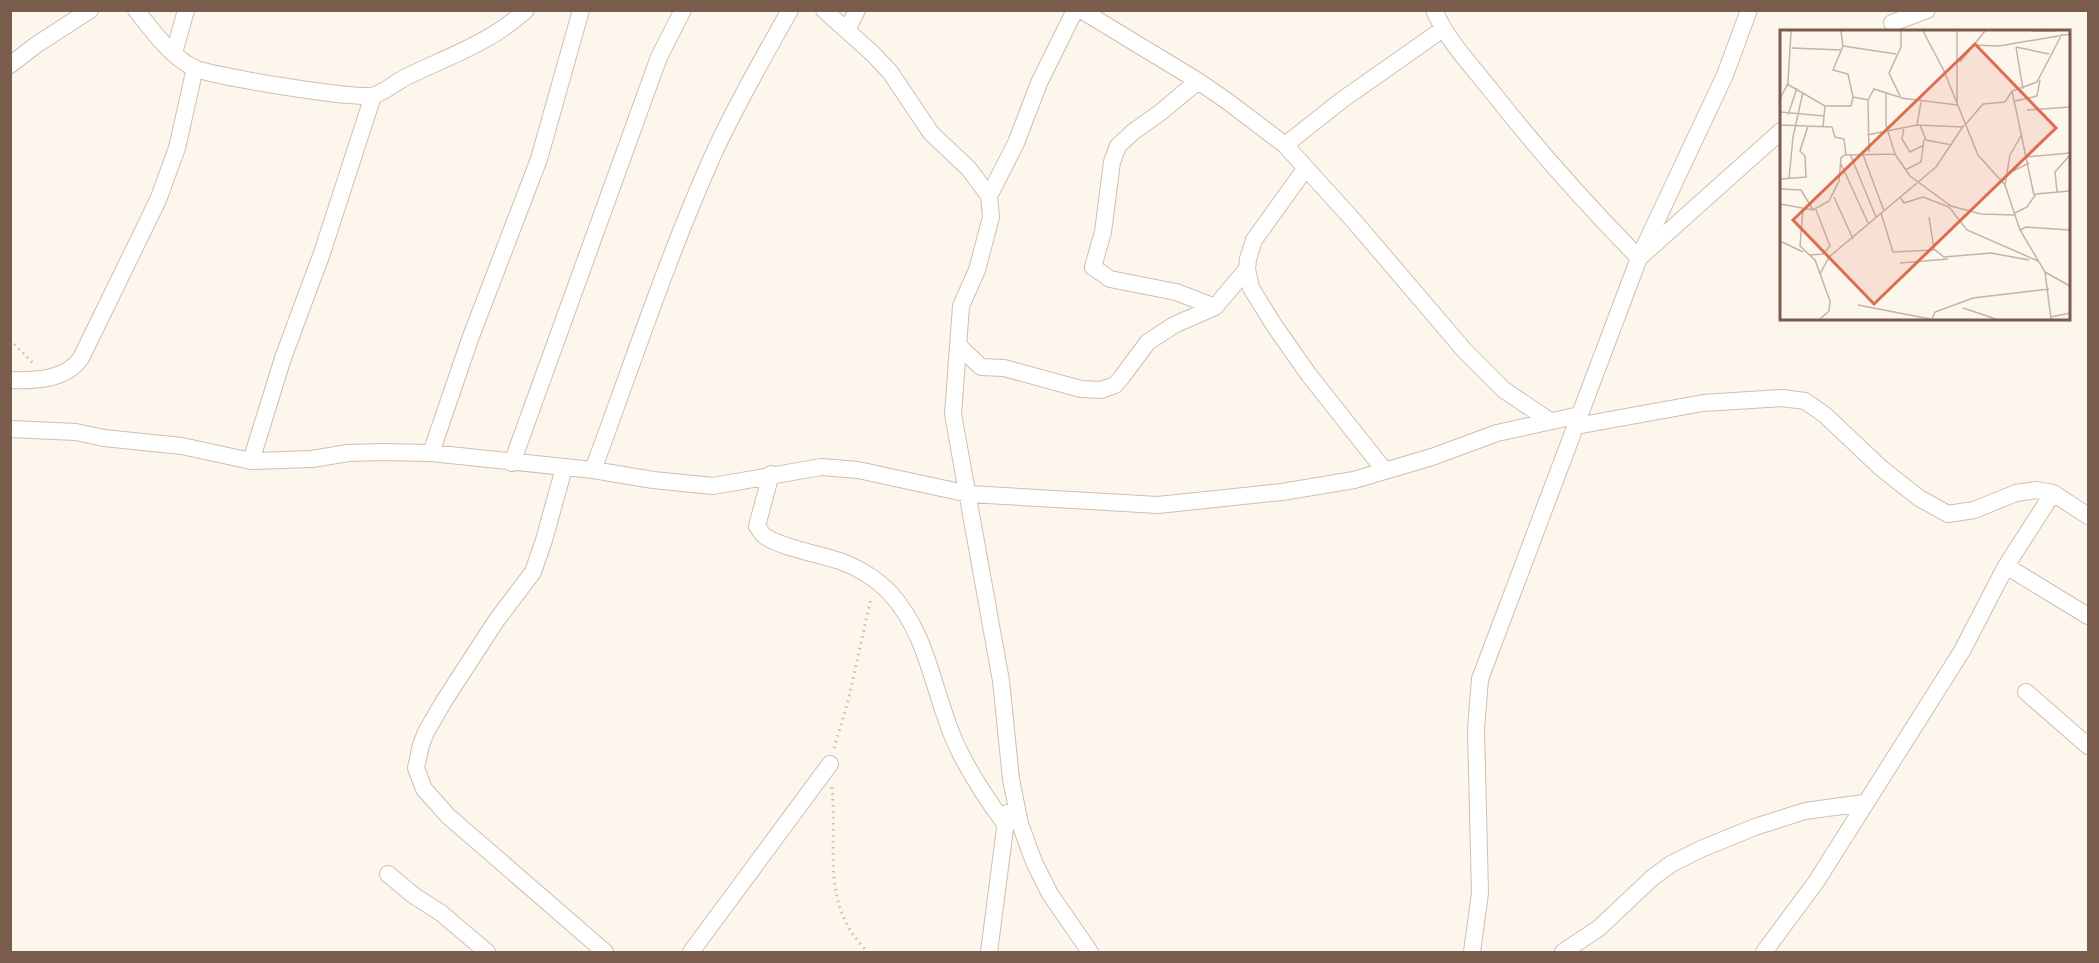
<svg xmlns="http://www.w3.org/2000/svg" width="2099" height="963" font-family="'DejaVu Sans',sans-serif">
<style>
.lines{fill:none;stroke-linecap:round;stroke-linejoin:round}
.minor-casing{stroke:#d1beb0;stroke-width:18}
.path{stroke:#d9b8a5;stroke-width:3;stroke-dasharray:1.5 4.5;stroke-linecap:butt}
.minor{stroke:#fff;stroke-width:16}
.inset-road{fill:none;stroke:#c5b3a7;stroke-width:1.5}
.view{fill:#dc6d51;fill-opacity:0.15;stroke:#dc6d51;stroke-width:3}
.inset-edge{fill:none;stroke:#7a5c4d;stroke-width:3}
</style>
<rect width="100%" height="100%" fill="#fdf6ec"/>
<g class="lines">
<defs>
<path id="minor" d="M136,10C152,30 170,56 194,68C212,76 360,101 375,95C386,91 396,82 406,77C447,57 492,42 526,10
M824,10L872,53L890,72L931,133L969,169L989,196L991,217L977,270L961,306L953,414L1001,681L1011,779L1020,824L1034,862L1050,894L1090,952
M1081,10L1198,81L1227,101L1285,145L1354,221L1464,350L1504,390L1550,421
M1434,10C1447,40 1470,64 1490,89C1536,148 1586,204 1639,258L1781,131
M1892,23L1927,10
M847,30L857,10
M174,53L186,10
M10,65L36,45L90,10
M1198,81L1161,112L1133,132L1118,146L1112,162L1103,232L1093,267L1110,279L1176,292L1215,307
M1285,145L1342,100L1443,29
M1305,169L1254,240L1248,259L1247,269L1251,288L1274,325L1309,375L1385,471
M989,196L1016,143L1039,83L1075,10
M958,345L981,367L1004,368L1081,389L1101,390L1115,385L1121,378L1148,342L1174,325L1215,307L1247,269
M10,380C35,381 66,380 81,358L158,200L177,148L195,68
M1576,426L1703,403L1782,398L1805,401L1825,415L1881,468L1919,498L1948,514L1974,510L2016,493L2036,490L2053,493L2088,516
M10,429L76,432L104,438L182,446L251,461L312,459L348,453L382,452L431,453L593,470L653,480L713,486L821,467L858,470L969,494L1158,505L1282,492L1354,480L1432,457L1497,433L1580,415
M431,453L470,339L539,159L581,10
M251,461L283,358L322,253L373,96
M512,463L659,57L683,10
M564,468L544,540L533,572L496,621L444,701L426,732L421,745L416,768L424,789L448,816L605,952
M593,470C632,365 667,258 713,155C736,105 763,58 790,10
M771,474L757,526C760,530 762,535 766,537C783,548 819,554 840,561C857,567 877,579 890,593C928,634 933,692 955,742C968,771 986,798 1005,824
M2006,566L2088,616
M2026,692L2088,746
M388,874L413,895L441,913L487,952
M691,952L830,764
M989,952L1007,813
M1472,952L1480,893L1476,729L1480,679L1639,258L1725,75L1749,10
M1563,952L1599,928L1652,878L1671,864L1701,849L1755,827L1805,811L1864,803
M1764,952L1816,882L1962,651L2006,566L2053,493"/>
</defs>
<use href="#minor" class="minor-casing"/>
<path class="path" d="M10,340L34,364
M834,748L848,701L871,598
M832,787C838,848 819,905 868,952"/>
<use href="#minor" class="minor"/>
</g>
<g transform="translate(1780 30)">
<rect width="290" height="290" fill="#fdf6ec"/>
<path class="inset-road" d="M61,1L63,16L53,40L68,44L73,67L88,70L94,59L119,67M121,1V17L109,43L121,68L177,75V1M143,1L164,41L198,125L225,155L240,200L265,242L271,289M253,1H275M192,15L219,16L290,4M63,16L116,24M236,17L243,59M236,17L269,24M12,18L61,20M180,32L205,1M7,54L45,76H71L73,67M232,61L254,165M106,63V95L115,124M0,69L8,53L11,1M88,70L89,122M235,71L257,66L260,50M247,80L290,77M0,82L44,86M8,85L17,58M0,95L52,97L55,107L64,109L66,125L115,124L130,146L171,176L201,184L234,185M137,95L141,72M140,95L146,110L172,115M185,95L203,74L225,72L232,61L257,52L282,4M43,97L45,76M124,97L122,109L130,122L144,115M87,105L137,95L183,97M82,122L104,181M70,124L96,187M246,127L290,123M61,134L88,193M125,140L141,132L144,109M229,143L249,133M0,149L26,147L25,126L20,121L28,96M9,149L13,107L23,62M225,155L230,125L242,104M0,159L21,160L33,180M277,162L275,142L290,125M54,167L73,209M120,167L124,173L143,167L169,177M0,174L33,180L49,171L59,151L61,128L66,124M169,177L187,200L258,231M23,179L20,216L35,230L50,271L49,281L40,289M101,183L113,222L154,220M235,183L247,177L256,164L290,161M149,187L154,219L164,227L211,223L249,230M240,200L246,197L290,200M0,211L23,222M30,225L43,224L50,216L36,180M120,233L168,229M265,242L290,256M40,244L49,227L156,137L184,95M78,275L150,289M183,278L216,289M271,287L290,283M152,289L155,282L193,268L269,259"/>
<path class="view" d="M195,14L276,98L94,274L13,190Z"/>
<rect width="290" height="290" class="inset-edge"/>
</g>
<rect width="2099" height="963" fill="none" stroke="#7a5c4d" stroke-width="24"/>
</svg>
